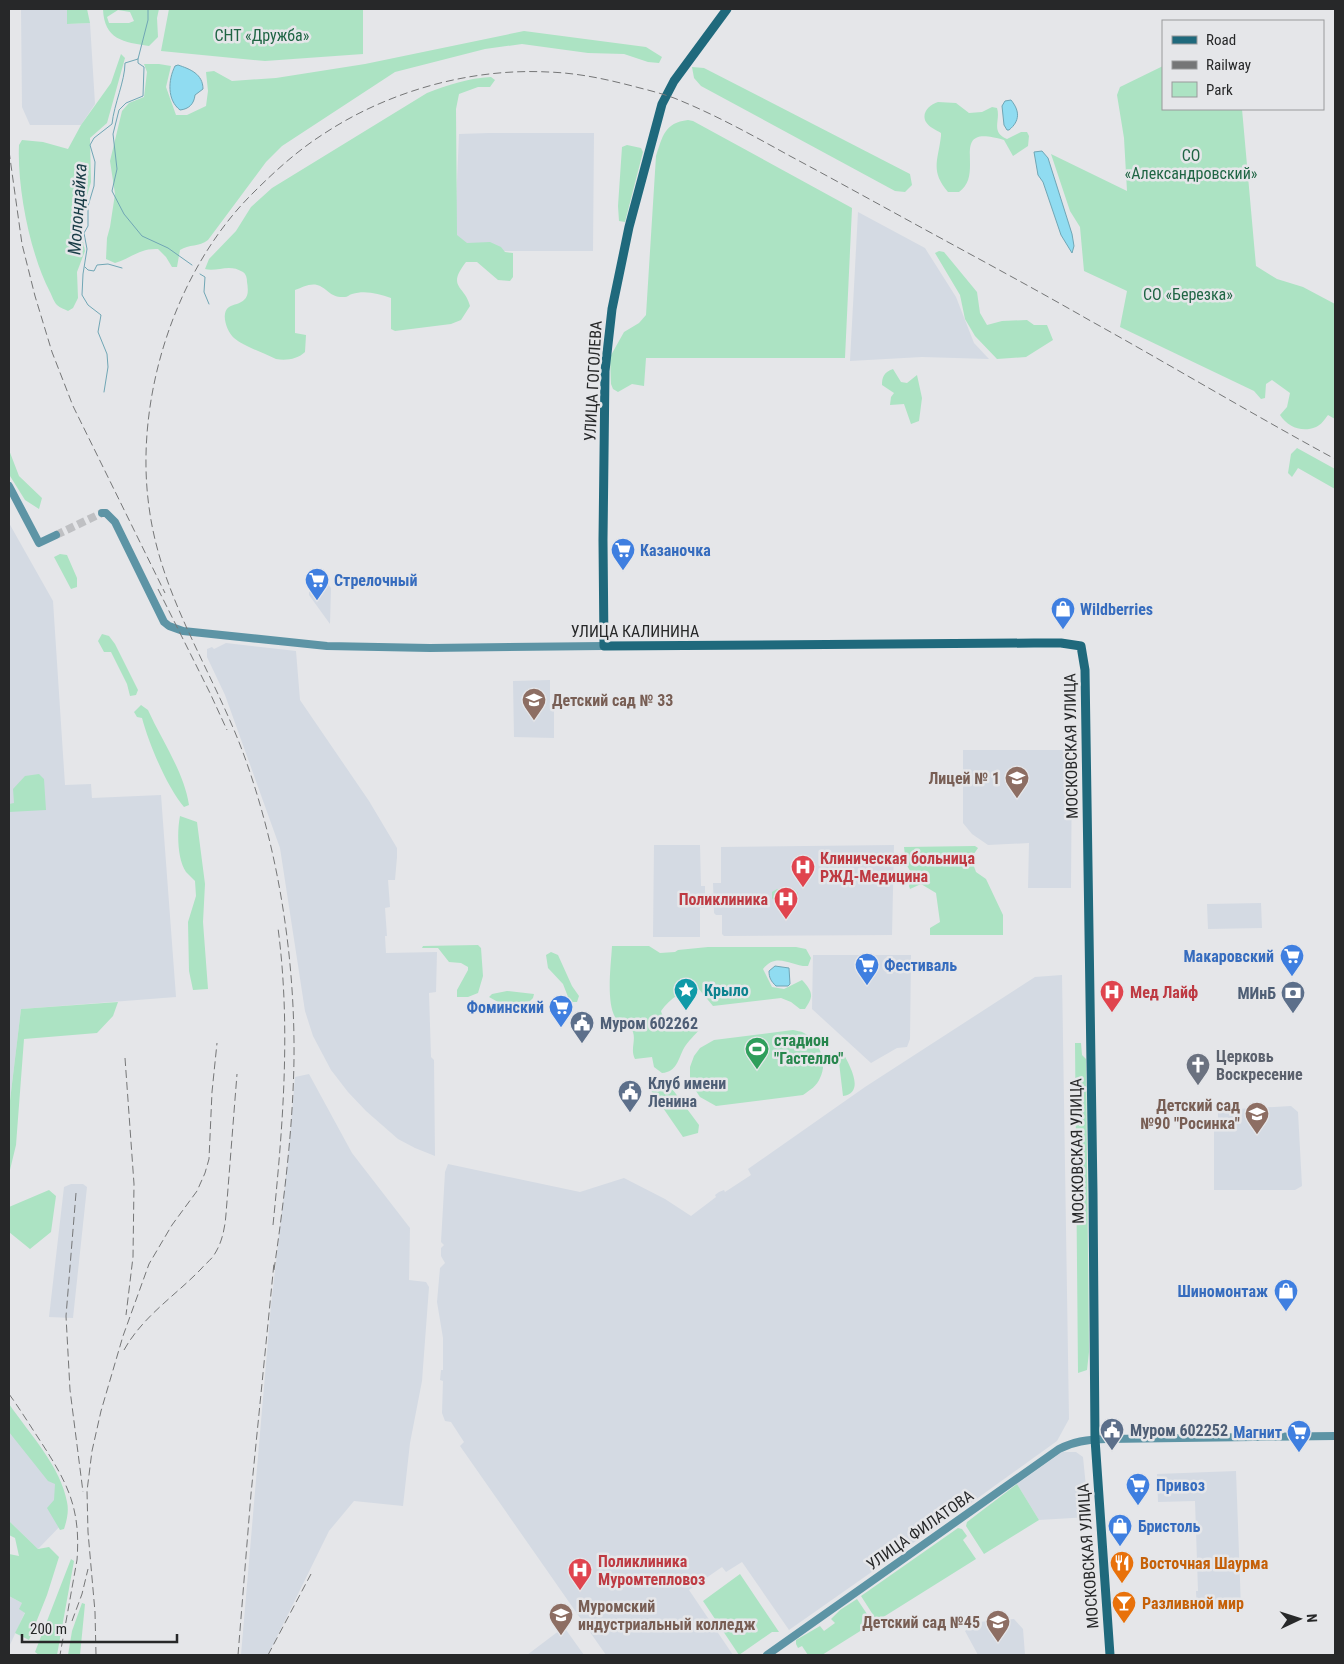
<svg xmlns="http://www.w3.org/2000/svg" width="1344" height="1664" font-family="'Roboto Condensed',sans-serif">
<style>
.built{fill:#d4dae3}
.green{fill:#ace3c3;fill-rule:evenodd}
.water{fill:#90dcf1;stroke:#70a6b5}
.lines{fill:none;stroke-linecap:round;stroke-linejoin:round}
.stream{stroke:#70a6b5;stroke-width:1}
.tertiary-tunnel{stroke:#bfc0c3;stroke-width:8;stroke-dasharray:8 4;stroke-linecap:butt}
.tertiary{stroke:#5d94a5;stroke-width:8}
.secondary{stroke:#1f697c;stroke-width:9}
.rail{stroke:#757677;stroke-width:1;stroke-dasharray:8 4;stroke-linecap:butt}
.labels{text-anchor:middle;dominant-baseline:central;stroke-width:5;stroke-linejoin:round;paint-order:stroke}
.park-label{font-size:16px;fill:#1f6544;stroke:#e5e6e9}
.street-label{font-size:16px;fill:#272829;stroke:#e5e6e9}
.shop-label{font-size:16px;font-weight:bold;fill:#366cbe;stroke:#e5e6e9;text-anchor:start}
.education-label{font-size:16px;font-weight:bold;fill:#785e54;stroke:#e5e6e9;text-anchor:end}
.health-label{font-size:16px;font-weight:bold;fill:#be3a42;stroke:#e5e6e9;text-anchor:start}
.culture-label{font-size:16px;font-weight:bold;fill:#0d838f;stroke:#e5e6e9;text-anchor:start}
.service-label{font-size:16px;font-weight:bold;fill:#4e5e75;stroke:#e5e6e9;text-anchor:start}
.leisure-label{font-size:16px;font-weight:bold;fill:#27864d;stroke:#e5e6e9;text-anchor:start}
.worship-label{font-size:16px;font-weight:bold;fill:#5b616d;stroke:#e5e6e9;text-anchor:start}
.food-label{font-size:16px;font-weight:bold;fill:#c56008;stroke:#e5e6e9;text-anchor:start}
.water-label{font-size:18px;font-style:italic;fill:#193c46;stroke:#e5e6e9}
</style>
<rect width="100%" height="100%" fill="#e5e6e9"/>
<path class="built" d="M21,9H67L68,24L90,23L95,104L81,125H30L22,107Z
M489,133H594L593,251H454L459,134Z
M858,212L925,248L956,297L974,343L989,359L922,357L850,361Z
M9,523L53,601L65,785L91,784L92,798L161,795L176,997L21,1009L9,1109Z
M324,579L331,588L330,624L309,595V592Z
M226,643L296,651L300,700L369,801L397,848V857L395,880H388L390,907L385,908L387,936H385L386,953L437,952L436,992L429,993L431,1057L434,1060L435,1156L415,1148L398,1139L366,1111L348,1092L331,1070L313,1036L305,1011L280,848L225,695L207,657V649L212,647L214,649Z
M550,680V703L554,704V738L514,737L513,681Z
M963,750H1072L1071,888H1028L1029,843L988,845L972,834L963,823Z
M654,845H700L701,886H705V908H700V937H653Z
M894,845L892,935L724,936L722,934V915H716L714,913L713,883H721V847Z
M1261,903L1262,928L1208,929L1207,904Z
M813,955H911L910,1039L907,1047L897,1048L871,1063L812,1009Z
M1062,975L1069,1419L1057,1441L957,1513L945,1510L942,1507L935,1512L938,1516L932,1520L933,1529L789,1630L742,1562L726,1572L722,1567L689,1590L733,1655H606L460,1446L464,1442L451,1422L445,1421L442,1413L443,1381L440,1380L441,1370H443V1338L437,1302L440,1268L445,1263L441,1256V1248L444,1245L441,1242L445,1172L448,1164L580,1192L624,1178L665,1199L691,1216L716,1197L715,1195L719,1192L724,1190L725,1192L751,1175L748,1169L865,1087L1035,977Z
M309,1074L352,1153L410,1228L409,1280L426,1282L429,1287L422,1381L410,1443L403,1506L354,1501L329,1531L268,1655H241L271,1305L288,1160L295,1077Z
M1291,1106L1298,1112L1302,1186L1295,1190H1214V1118H1218V1110Z
M71,1184H83L87,1187L73,1318L49,1317L64,1187Z
M9,1428L57,1485L66,1520L38,1549L9,1521Z
M1062,1452H1076L1083,1457L1089,1517L1039,1520L1017,1484Z
M1236,1471L1241,1608L1197,1610L1196,1591H1198L1195,1501L1158,1502L1157,1474Z
M9,1596L22,1603L25,1612L9,1647Z
M1014,1619L1023,1629L1025,1655H978L965,1631L978,1622Z
M564,1627L584,1655H527Z"/>
<path class="green" d="M67,9H87L90,23L67,24Z
M103,9H159L157,18L158,37L149,46C124,42 104,40 103,9ZM118,10L130,12L134,21L129,23H109L107,17Z
M169,9H363V54L265,61L161,51Z
M524,31L646,47L662,57L659,63L648,62L624,54L588,53L522,44L485,49L395,72L282,146L266,162L208,240C199,247 189,244 180,250L177,267H172L166,257L158,249C139,248 132,258 115,263L106,259L107,238L110,227L115,194L110,161L122,111L129,103L144,97L147,72L144,64H159L171,66L166,87L176,115H187L206,106L208,91L206,72L214,71L232,81L276,78L365,64Z
M121,54L125,58L107,123L90,138L91,182L86,199L84,224L81,232L85,251L77,272L78,298L73,308L68,311C65,309 60,308 57,305C54,302 52,296 50,292C30,254 17,187 19,145L22,140L43,142L68,149L81,125L111,83Z
M1163,66V109H1242L1256,266L1277,279L1303,287L1335,304V419L1328,415C1325,419 1321,425 1316,427C1302,433 1288,427 1280,415L1287,407L1290,393L1272,380L1266,384L1265,398L1261,399L1254,391L1120,327L1127,291L1084,271L1080,227L1070,211L1051,154L1127,191L1124,138L1117,95L1120,87Z
M692,67L704,68L910,174L912,185L905,192L895,191L701,86L694,78Z
M491,77L495,80L490,87H478L459,94L456,109L457,235L467,243L490,242L501,247L505,252L513,253V277L510,281L498,280L477,262H466C446,288 465,285 470,306L461,320L451,324L395,331L391,329V298C378,294 366,290 352,294C348,295 350,296 345,297C329,298 328,288 317,285C310,283 301,288 295,290V333L306,335L305,352C298,359 286,361 276,359C264,353 243,346 234,338C227,332 220,313 229,307C234,304 240,304 244,300C249,296 248,288 247,282C247,278 246,274 243,272C229,263 218,272 205,269L209,259L236,231L251,207L272,188L427,93C448,85 468,78 491,77Z
M938,102L956,103L969,113L982,112L992,107L997,108C1001,120 990,132 1007,139L1021,132H1027L1029,136L1028,146L1013,156L1004,140C945,122 987,173 959,192H948C930,171 938,161 941,136V133C936,130 929,127 926,122C921,113 929,105 938,102Z
M688,120L693,121L852,208L845,358H646L644,386L632,384L618,392L613,389L611,384L610,357L624,332L639,323L646,315L656,156C663,136 664,123 688,120Z
M627,145L641,148L643,152L625,222L619,221L618,206L622,147Z
M939,251L944,252L977,292L980,313L987,325L1002,321L1027,320L1034,325H1047L1053,340L1026,357L997,359L975,336L965,319L960,295L935,253Z
M893,369L901,382L907,383L917,375L922,398L919,421L911,424L904,404L890,405L891,397L894,393L882,385C882,377 884,372 893,369Z
M1297,448L1335,469V489L1298,468L1292,477L1288,473L1291,454Z
M9,450L19,476L42,498L39,509L25,500L10,476Z
M60,554L67,555L77,578V587L71,589L54,557Z
M102,634L109,636L115,644L138,690L136,695L130,696L127,684L111,652H104L98,641Z
M141,705L148,710C162,741 184,772 189,805L184,807C167,787 149,744 142,718L137,717L134,712Z
M39,774L44,779L46,810L9,812V804L14,803L13,789L25,776Z
M180,816L197,822L205,884L203,922L208,989L193,990L189,971L188,922L196,896L195,881C192,878 189,875 186,872C177,859 177,831 180,816Z
M975,846L978,848L971,858L976,872L986,879L1003,915V935H930V928L940,922L936,893L921,884L910,889L909,886L912,874L906,864L904,847Z
M777,889H794L798,893V900L774,901L772,898V892Z
M478,945L481,948L483,976L478,993L468,997H457V990L468,970V967L461,963L449,962L438,948H422L423,946Z
M612,946H649L660,953L675,952L678,950L708,947H796L806,949L811,958L808,966C792,967 777,951 763,969L772,987L784,989L802,980C813,992 814,996 805,1009H800L791,1002L781,998L713,1006L698,988C682,989 670,999 661,1011C663,1019 668,1020 671,1029L698,1025L700,1029C695,1035 688,1041 684,1048C678,1059 677,1072 662,1073L654,1067L652,1057L635,1059C630,1050 636,1041 633,1032C630,1024 619,1024 615,1017C606,1001 611,965 612,946Z
M551,952L558,955L572,986L579,996L577,1002H570L563,984L548,968L546,955Z
M507,991L534,994L533,998L528,1003L498,1002L489,997L492,994Z
M118,1002L113,1016L97,1033L24,1039L16,1145L9,1174V1109L21,1009Z
M793,1030C796,1031 801,1031 804,1033C820,1041 828,1063 820,1078C817,1086 810,1090 803,1095L716,1106L700,1097L694,1088L690,1078V1067L694,1056L700,1048L714,1040Z
M1075,1043H1081L1082,1055L1086,1059L1089,1352L1087,1370L1078,1373Z
M843,1053C849,1064 866,1093 843,1096L838,1054Z
M652,1087H666L673,1090L699,1125L698,1133L683,1137L650,1089Z
M49,1190L56,1196L51,1232L30,1249L9,1232V1207Z
M9,1404C29,1433 61,1467 67,1502C69,1511 67,1520 64,1529L60,1530L47,1508L54,1500L55,1484L48,1481L9,1432Z
M1017,1484L1039,1520L984,1554L966,1526L967,1522Z
M9,1521L38,1549L49,1547L59,1557L47,1595L29,1640L15,1633L25,1613L19,1609L22,1603L9,1596V1554L19,1556L15,1538L9,1535Z
M958,1528L962,1529L967,1536L963,1540L976,1559L877,1621L861,1596Z
M71,1559L74,1561L57,1655H47V1654L39,1655L35,1652Z
M740,1574L779,1632H772L739,1655L703,1601Z
M857,1599L873,1623L822,1655H808L802,1646L798,1648L796,1644V1640L820,1626L824,1631L835,1623L831,1619L840,1610Z
M82,1603L85,1604L80,1655H68L72,1631Z"/>
<path class="water" d="M178,65C190,69 203,74 203,89L195,95C194,104 189,109 180,110C167,100 168,80 175,66Z
M1011,100C1020,111 1020,121 1009,130H1007L1004,125L1002,106L1005,101Z
M1042,151L1048,158L1072,234L1074,246L1072,253L1061,235L1043,182L1038,175L1034,152Z
M775,966L789,968L790,984L788,986H776C771,981 769,978 769,971Z"/>
<g class="lines">
<path class="stream" d="M138,59V63L144,67L143,96L126,103L119,110L113,134L117,169L112,191L124,214L142,236L168,248L192,265
M85,267L88,270L94,271L97,265L108,264L122,268
M200,274L205,277L204,292L209,304
M104,392L108,367L107,354L98,332L101,315L88,305L82,295L83,274L87,249L84,233L88,226V206L94,186L95,162L90,145L94,138L112,124C114,104 125,81 125,63L138,59L148,20V9"/>
<path class="tertiary-tunnel" d="M56,535L102,513"/>
<path class="tertiary" d="M9,486L39,543L56,535
M102,513H106L115,522L164,622L169,626L183,631L327,646L430,648L604,646
M767,1655L1059,1449C1074,1441 1090,1439 1107,1439L1335,1436"/>
<path class="secondary" d="M727,9L674,81L662,104L629,227L612,309L605,371L603,540L604,646L1034,643H1061L1081,646L1085,670L1093,1193L1095,1439L1110,1655"/>
<path class="rail" d="M9,151L22,244L35,296L52,352L73,406L165,593
M158,589L210,693L227,730
M125,1058L134,1184L133,1257L126,1315
M76,1193L66,1316L70,1390L83,1492
M273,1225C283,1126 291,1027 278,928
M274,1270C284,1200 293,1129 294,1059C295,958 279,853 245,758C214,672 161,599 149,507C134,399 175,270 253,193C275,171 298,150 325,133C389,91 471,68 548,72C580,73 610,80 640,88C652,91 663,94 674,98C714,114 752,135 790,156C835,180 880,205 924,229C979,259 1035,289 1089,320C1172,366 1252,414 1335,459
M124,1350C143,1316 175,1296 201,1269C205,1264 211,1260 214,1255C222,1243 225,1228 226,1214L237,1074
M9,1394C20,1409 29,1424 39,1439C67,1482 81,1507 77,1560L60,1655
M72,1621L82,1594L88,1569
M96,1655L95,1612L88,1532L87,1491L92,1451L101,1411L123,1336L149,1264L172,1225L197,1191L205,1173L209,1159L212,1092L217,1043
M238,1655L251,1494L274,1263
M268,1655L311,1574"/>
</g>
<defs>
<symbol id="supermarket-pin" viewBox="-11 -11 22 30"><path d="M0 17L-7.5 6A9.5 9.5 0 1 1 7.5 6Z" fill="#3f7fe0" stroke="#e5e6e9"/><path d="M-6-5.5h2.5l.6 2H6L4.5 2H-2.5L-4.4-4H-6ZM-1.5 3.2a1.3 1.3 0 1 0 .1 0ZM3 3.2a1.3 1.3 0 1 0 .1 0Z" fill="#fff"/></symbol>
<symbol id="shop-pin" viewBox="-11 -11 22 30"><path d="M0 17L-7.5 6A9.5 9.5 0 1 1 7.5 6Z" fill="#3f7fe0" stroke="#e5e6e9"/><path d="M-5-2.5h2.3a2.7 3.5 0 0 1 5.4 0H5L5.5 6h-11ZM-1.5-2.5h3a1.5 2.3 0 0 0-3 0Z" fill="#fff"/></symbol>
<symbol id="school-pin" viewBox="-11 -11 22 30"><path d="M0 17L-7.5 6A9.5 9.5 0 1 1 7.5 6Z" fill="#8d6e63" stroke="#e5e6e9"/><path d="M0-5L7-2L0 1L-7-2ZM-4 1L0 2.5L4 1V4Q0 6-4 4Z" fill="#fff"/></symbol>
<symbol id="hospital-pin" viewBox="-11 -11 22 30"><path d="M0 17L-7.5 6A9.5 9.5 0 1 1 7.5 6Z" fill="#e0444e" stroke="#e5e6e9"/><path d="M-5-5h3v3.5h4V-5h3V5h-3V1.5h-4V5h-3Z" fill="#fff"/></symbol>
<symbol id="sight-pin" viewBox="-11 -11 22 30"><path d="M0 17L-7.5 6A9.5 9.5 0 1 1 7.5 6Z" fill="#0f9aa8" stroke="#e5e6e9"/><path d="M0-6L1.8-2.2L6-1.7L2.9 1.2L3.7 5.4L0 3.3L-3.7 5.4L-2.9 1.2L-6-1.7L-1.8-2.2Z" fill="#fff"/></symbol>
<symbol id="bank-pin" viewBox="-11 -11 22 30"><path d="M0 17L-7.5 6A9.5 9.5 0 1 1 7.5 6Z" fill="#5c6f8a" stroke="#e5e6e9"/><path d="M-6-4H6V4H-6ZM0-2.3a2.3 2.3 0 1 0 0 4.6a2.3 2.3 0 1 0 0-4.6Z" fill="#fff"/></symbol>
<symbol id="civic-pin" viewBox="-11 -11 22 30"><path d="M0 17L-7.5 6A9.5 9.5 0 1 1 7.5 6Z" fill="#5c6f8a" stroke="#e5e6e9"/><path d="M-.6-6.5H3V-4.5H.6V-3L4-1V1h2V6H-6V1h2V-1L-.6-3ZM-1.2 2.5V6h2.4V2.5Z" fill="#fff"/></symbol>
<symbol id="stadium-pin" viewBox="-11 -11 22 30"><path d="M0 17L-7.5 6A9.5 9.5 0 1 1 7.5 6Z" fill="#2e9e5b" stroke="#e5e6e9"/><path d="M0-5a6.5 5 0 1 0 0 10a6.5 5 0 1 0 0-10ZM-3.5-1.8h7v3.6h-7Z" fill="#fff"/></symbol>
<symbol id="church-pin" viewBox="-11 -11 22 30"><path d="M0 17L-7.5 6A9.5 9.5 0 1 1 7.5 6Z" fill="#6b7280" stroke="#e5e6e9"/><path d="M-1.2-6h2.4v3.5h3.3v2.4h-3.3V6h-2.4V-.1h-3.3v-2.4h3.3Z" fill="#fff"/></symbol>
<symbol id="restaurant-pin" viewBox="-11 -11 22 30"><path d="M0 17L-7.5 6A9.5 9.5 0 1 1 7.5 6Z" fill="#e8710a" stroke="#e5e6e9"/><path d="M-5-6h1v4h1v-4h1v4h1v-4h1v5L-1.5 .5V6h-2V.5L-5-1ZM5-6V6H3V1.5H1.5Q1.5-4 5-6Z" fill="#fff"/></symbol>
<symbol id="bar-pin" viewBox="-11 -11 22 30"><path d="M0 17L-7.5 6A9.5 9.5 0 1 1 7.5 6Z" fill="#e8710a" stroke="#e5e6e9"/><path d="M-6-5H6L.8 .8V4.5H3.5V6h-7V4.5H-.8V.8Z" fill="#fff"/></symbol>
<symbol id="university-pin" viewBox="-11 -11 22 30"><path d="M0 17L-7.5 6A9.5 9.5 0 1 1 7.5 6Z" fill="#8d6e63" stroke="#e5e6e9"/><path d="M0-5L7-2L0 1L-7-2ZM-4 1L0 2.5L4 1V4Q0 6-4 4Z" fill="#fff"/></symbol>
</defs>
<g fill-rule="evenodd">
<use href="#supermarket-pin" x="609" y="536" width="28" height="38"/>
<use href="#supermarket-pin" x="303" y="566" width="28" height="38"/>
<use href="#shop-pin" x="1049" y="595" width="28" height="38"/>
<use href="#school-pin" x="520" y="686" width="28" height="38"/>
<use href="#school-pin" x="1003" y="764" width="28" height="38"/>
<use href="#hospital-pin" x="789" y="853" width="28" height="38"/>
<use href="#hospital-pin" x="772" y="885" width="28" height="38"/>
<use href="#supermarket-pin" x="1278" y="942" width="28" height="38"/>
<use href="#supermarket-pin" x="853" y="951" width="28" height="38"/>
<use href="#sight-pin" x="672" y="976" width="28" height="38"/>
<use href="#hospital-pin" x="1098" y="978" width="28" height="38"/>
<use href="#bank-pin" x="1279" y="979" width="28" height="38"/>
<use href="#supermarket-pin" x="547" y="993" width="28" height="38"/>
<use href="#civic-pin" x="568" y="1009" width="28" height="38"/>
<use href="#stadium-pin" x="743" y="1035" width="28" height="38"/>
<use href="#church-pin" x="1184" y="1051" width="28" height="38"/>
<use href="#civic-pin" x="616" y="1078" width="28" height="38"/>
<use href="#school-pin" x="1243" y="1100" width="28" height="38"/>
<use href="#shop-pin" x="1272" y="1277" width="28" height="38"/>
<use href="#civic-pin" x="1098" y="1416" width="28" height="38"/>
<use href="#supermarket-pin" x="1285" y="1418" width="28" height="38"/>
<use href="#supermarket-pin" x="1124" y="1471" width="28" height="38"/>
<use href="#shop-pin" x="1106" y="1512" width="28" height="38"/>
<use href="#restaurant-pin" x="1108" y="1549" width="28" height="38"/>
<use href="#hospital-pin" x="566" y="1556" width="28" height="38"/>
<use href="#bar-pin" x="1110" y="1589" width="28" height="38"/>
<use href="#university-pin" x="547" y="1601" width="28" height="38"/>
<use href="#school-pin" x="984" y="1608" width="28" height="38"/>
</g>
<g class="labels">
<g class="park-label">
<text x="262" y="35">СНТ «Дружба»</text>
<text x="1191" y="155">СО<tspan x="1191" dy="18">«Александровский»</tspan></text>
<text x="1188" y="294">СО «Березка»</text>
</g>
<g class="street-label">
<text transform="translate(593 381) rotate(-87)">УЛИЦА ГОГОЛЕВА</text>
<text x="635" y="631">УЛИЦА КАЛИНИНА</text>
<text transform="translate(1071 746) rotate(-91)">МОСКОВСКАЯ УЛИЦА</text>
<text transform="translate(1077 1151) rotate(-91)">МОСКОВСКАЯ УЛИЦА</text>
<text transform="translate(920 1530) rotate(-35)">УЛИЦА ФИЛАТОВА</text>
<text transform="translate(1088 1556) rotate(-94)">МОСКОВСКАЯ УЛИЦА</text>
</g>
<g class="shop-label">
<text x="640" y="550">Казаночка</text>
<text x="334" y="580">Стрелочный</text>
<text x="1080" y="609">Wildberries</text>
<text x="1274" y="956" text-anchor="end">Макаровский</text>
<text x="884" y="965">Фестиваль</text>
<text x="544" y="1007" text-anchor="end">Фоминский</text>
<text x="1268" y="1291" text-anchor="end">Шиномонтаж</text>
<text x="1282" y="1432" text-anchor="end">Магнит</text>
<text x="1156" y="1485">Привоз</text>
<text x="1138" y="1526">Бристоль</text>
</g>
<g class="education-label">
<text x="552" y="700" text-anchor="start">Детский сад № 33</text>
<text x="1000" y="778">Лицей № 1</text>
<text x="1240" y="1105">Детский сад<tspan x="1240" dy="18">№90 "Росинка"</tspan></text>
<text x="578" y="1606" text-anchor="start">Муромский<tspan x="578" dy="18">индустриальный колледж</tspan></text>
<text x="980" y="1622">Детский сад №45</text>
</g>
<g class="health-label">
<text x="820" y="858">Клиническая больница<tspan x="820" dy="18">РЖД-Медицина</tspan></text>
<text x="768" y="899" text-anchor="end">Поликлиника</text>
<text x="1130" y="992">Мед Лайф</text>
<text x="598" y="1561">Поликлиника<tspan x="598" dy="18">Муромтепловоз</tspan></text>
</g>
<g class="culture-label">
<text x="704" y="990">Крыло</text>
</g>
<g class="service-label">
<text x="1276" y="993" text-anchor="end">МИнБ</text>
<text x="600" y="1023">Муром 602262</text>
<text x="648" y="1083">Клуб имени<tspan x="648" dy="18">Ленина</tspan></text>
<text x="1130" y="1430">Муром 602252</text>
</g>
<g class="leisure-label">
<text x="774" y="1040">стадион<tspan x="774" dy="18">"Гастелло"</tspan></text>
</g>
<g class="worship-label">
<text x="1216" y="1056">Церковь<tspan x="1216" dy="18">Воскресение</tspan></text>
</g>
<g class="food-label">
<text x="1140" y="1563">Восточная Шаурма</text>
<text x="1142" y="1603">Разливной мир</text>
</g>
<g class="water-label">
<text transform="translate(77 209) rotate(-86)">Молондайка</text>
</g>
</g>
<rect width="1344" height="1664" fill="none" stroke="#272829" stroke-width="20"/>
<rect x="1162" y="20" width="162" height="90" fill="#e5e6e9" stroke="#999a9c"/>
<rect x="1172" y="36" width="25" height="8" fill="#1f697c" stroke="#999a9c"/>
<text x="1206" y="45" font-size="15" fill="#272829">Road</text>
<rect x="1172" y="61" width="25" height="8" fill="#757677" stroke="#999a9c"/>
<text x="1206" y="70" font-size="15" fill="#272829">Railway</text>
<rect x="1172" y="82" width="25" height="15" fill="#ace3c3" stroke="#999a9c"/>
<text x="1206" y="95" font-size="15" fill="#272829">Park</text>
<g transform="translate(1299 1619) rotate(86)" stroke="#e5e6e9" stroke-width="4" paint-order="stroke">
<path d="M0-4L9 19L0 12L-9 19Z" fill="#272829"/>
<text y="-8" font-size="14" font-weight="bold" text-anchor="middle" fill="#272829">N</text>
</g>
<path d="M22 1634v8h155v-8" fill="none" stroke="#272829" stroke-width="2.5"/>
<text x="30" y="1634" font-size="15" fill="#272829" stroke="#e5e6e9" stroke-width="4" paint-order="stroke">200 m</text>
</svg>
